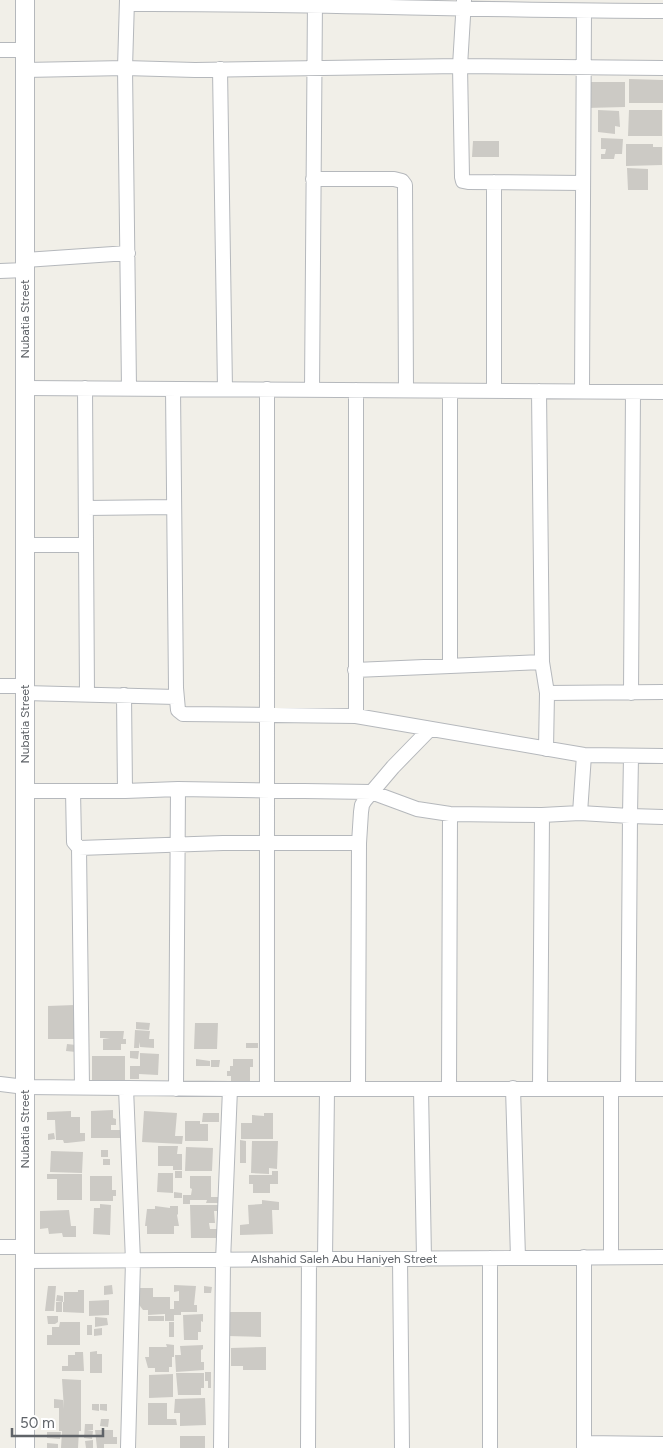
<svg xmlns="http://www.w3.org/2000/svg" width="663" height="1448" font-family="Figtree,sans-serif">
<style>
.building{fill:#cccac5}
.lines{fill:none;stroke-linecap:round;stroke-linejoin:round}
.minor-casing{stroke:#b5b8bc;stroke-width:16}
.tertiary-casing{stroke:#b5b8bc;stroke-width:20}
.minor{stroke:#fff;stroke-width:14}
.tertiary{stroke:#fff;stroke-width:18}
.labels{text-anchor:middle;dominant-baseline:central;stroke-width:4;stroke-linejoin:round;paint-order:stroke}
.street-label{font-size:12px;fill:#5f6368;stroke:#fff}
</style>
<rect width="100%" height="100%" fill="#f1efe8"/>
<path class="building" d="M629,79L663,80V103H629Z
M585,82H625V107L586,108Z
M598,110L619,111L620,127L615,126V134L598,132Z
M629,110H662V136H628Z
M601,138L623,139L622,154H615L614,159H601V154H605L606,149H601Z
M473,141H499V157H472Z
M626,144H653V147H662V165L626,166Z
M627,168L648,169V190H628Z
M75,1005L76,1039H48V1006Z
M136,1022L150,1023L149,1030L136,1029Z
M195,1023H218L217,1049H194Z
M135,1030L150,1031L149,1039H154V1048L140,1047L139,1042V1048H134Z
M100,1031H117V1040V1031H124L123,1039H126V1044H121V1050H103V1039L110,1038H100Z
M246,1043H258V1048H246Z
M67,1044L76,1045V1052L66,1051Z
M130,1051H139L138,1059L130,1058Z
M140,1053L159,1054L158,1075L139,1074V1079H130V1066H140Z
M92,1056H125V1083H92Z
M196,1059L210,1061V1066H196Z
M233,1059H253V1067H250V1083H231V1076H227V1071H230V1066H233Z
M211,1060H220L219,1067H211Z
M113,1110V1118L116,1119V1125H111V1130H121V1138H91V1111Z
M71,1111V1117H80V1133H85V1141L67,1143H64L63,1140H56L55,1120H47V1112Z
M144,1111L177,1113L175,1136H183L182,1144L142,1142Z
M203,1113H219V1122H202Z
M264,1113H273V1139H241V1123H252V1115L264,1116Z
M185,1121H200V1124H208V1141H185Z
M54,1133L55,1139L48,1140V1134Z
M240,1140L246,1141V1163H240Z
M252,1141H278L277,1169L269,1168V1174L251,1173Z
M158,1146H178L177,1154H182V1170H173V1166H158Z
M186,1147L213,1148L212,1171H185Z
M101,1150H108V1157H101Z
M51,1151L83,1152L82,1173L50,1172Z
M103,1159H110V1165H103Z
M175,1171H182V1178H175Z
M272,1171H278V1184H270V1193H253V1184H249V1175H272Z
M158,1173H173V1193L157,1192Z
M47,1174H82V1200H57V1179H47Z
M90,1176H112V1190H116V1196H113V1201H90Z
M190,1176H211V1197H219V1203H206L207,1200H190V1204H183V1195H191L192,1189L190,1188Z
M174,1192L182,1193V1198H174Z
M262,1200L279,1202V1210H272L273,1234L240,1235V1225L249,1224L248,1205L262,1204Z
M100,1204L111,1205L110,1235L93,1234L94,1208H100Z
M190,1205H218V1211H214L215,1223H209L210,1229H217V1238H191Z
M155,1206L170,1208V1206H178V1214L177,1215L179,1226H174V1234H147V1226H145L147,1209H155Z
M69,1210L71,1226H76V1237H63L62,1233L49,1234L48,1228L40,1229V1211Z
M112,1285L113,1294L104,1295V1286Z
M174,1285L196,1286L194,1305H197V1312H181V1315H174V1321H165V1314L148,1315V1310H143L137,1302V1288H153V1297H170V1309H174V1301H179V1291L174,1292Z
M48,1286H56L54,1311H45Z
M204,1286L212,1287L211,1293H204Z
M78,1290H84V1313L63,1312V1302H67H64V1292H78Z
M57,1295L63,1296V1302L56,1301Z
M109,1300V1315L89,1316V1301Z
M56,1302H62V1312H56Z
M228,1312H261V1337L228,1336Z
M203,1314V1322L201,1321V1332H198V1340H184L183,1315Z
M47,1316H58V1322L55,1324H48Z
M148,1316H164V1321H148Z
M95,1317L107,1318L108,1325L95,1327Z
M60,1322H80V1345H47V1335H52V1327H59Z
M169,1322H174V1337H169Z
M87,1325H92V1335H87Z
M102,1328V1335L94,1336V1329Z
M166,1344L174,1345V1357H172V1367H169V1372H155V1368H148L145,1357H149V1347H167Z
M203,1345V1349L201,1350V1362H204V1370L176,1372L175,1355H181L180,1346Z
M266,1347V1370H243V1366H231V1348Z
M97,1351V1354H102V1373H90V1352Z
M75,1352H83L84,1371H62V1366H68V1355H75Z
M205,1372H211V1388H208V1381H205Z
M176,1373H204V1388H201V1395H178Z
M173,1374V1397L149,1398V1375Z
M62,1379L81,1380V1431H79L78,1448H61L62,1431H59V1408H54V1399L63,1400L64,1409Z
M205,1398L206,1425L180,1426V1413H174L175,1399Z
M148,1403H167V1419H176L177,1425H148Z
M92,1404H99V1411L92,1410Z
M100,1404H107V1411L100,1410Z
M101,1419H109L108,1427L100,1426Z
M85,1424H93V1430H87L93,1431L92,1439L84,1438Z
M95,1430H102L103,1437V1430H113V1437H117V1444H104V1448H97Z
M47,1432H61L60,1439L47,1438Z
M180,1436H205V1448H180Z
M93,1440V1448H86L85,1441Z
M47,1443L58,1444V1448H47Z"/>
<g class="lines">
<defs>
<path id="minor" d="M127,0L125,68L129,388
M464,0L460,66L462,177L463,181L468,182L583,183
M127,4C305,3 484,11 663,11
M0,50H25
M220,69L225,389
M25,70L125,68L195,70L460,66L663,68
M313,179H394L402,181L405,185L406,390
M494,182V391
M25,260L128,253
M0,271L25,270
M25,388L663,392
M85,388L87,694
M173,389L176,688L178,710L183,714L356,716L584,755L663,756
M267,389C268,623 266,856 267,1089
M312,390L315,0
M539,391L542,662L547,693L546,749
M582,391L584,11
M86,508L174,507
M25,545H86
M450,666V391
M355,670L542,662
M0,686H25
M25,693L176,697
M547,693L663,692
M631,693L633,392
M124,695L125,791
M356,716V390
M25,791H125L178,789L371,792L417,809L450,814L542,815L580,813L630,816L631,756
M73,791L74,842L79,848L82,1087
M580,813L584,755
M79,848L223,843H359
M0,1084L25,1087L230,1089H663
M126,1088L133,1261L128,1448
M513,1088L518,1258
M540,1088L542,815
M176,1089L178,789
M358,1089L359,843L361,812L362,805L365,800L393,767L430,729
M421,1089L424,1259
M449,1089L450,814
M628,1089L630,816L663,817
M0,1247H25
M611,1257V1089
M490,1258V1448
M325,1259L327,1090
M400,1259L402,1448
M25,1261L663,1257
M584,1443L663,1444
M221,1448L223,1261L230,1089
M308,1448L309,1259
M584,1448V1257"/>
<path id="tertiary" d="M25,1448V0"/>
</defs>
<use href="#minor" class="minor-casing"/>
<use href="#tertiary" class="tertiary-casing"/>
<use href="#minor" class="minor"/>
<use href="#tertiary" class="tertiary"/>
</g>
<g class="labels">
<g class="street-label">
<text transform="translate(25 319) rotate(-90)">Nubatia Street</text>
<text transform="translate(25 724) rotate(-90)">Nubatia Street</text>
<text transform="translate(25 1129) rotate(-90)">Nubatia Street</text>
<text x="344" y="1259">Alshahid Saleh Abu Haniyeh Street</text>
</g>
</g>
<path d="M12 1428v8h91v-8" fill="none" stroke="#5f6368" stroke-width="2.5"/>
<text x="20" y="1428" font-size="15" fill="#5f6368" stroke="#ffffff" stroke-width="4" paint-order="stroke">50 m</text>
</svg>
